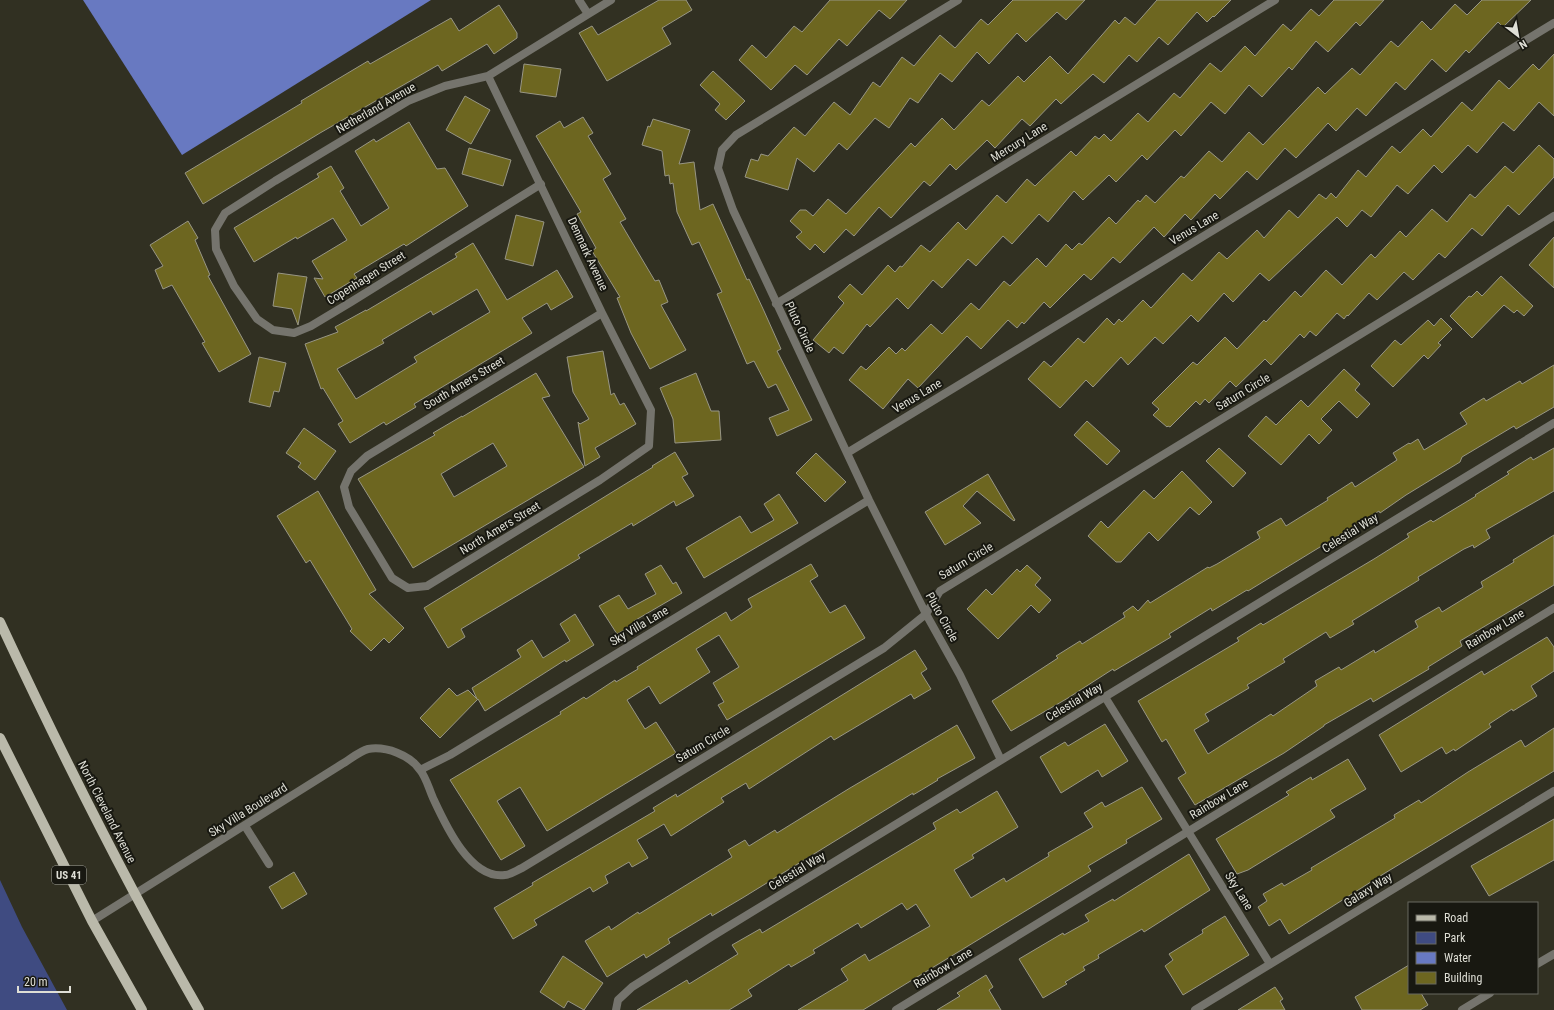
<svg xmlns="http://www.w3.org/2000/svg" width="1554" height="1010" font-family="'Roboto Condensed',sans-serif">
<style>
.green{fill:#3f4b81}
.water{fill:#6879c1}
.building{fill:#6d6620;stroke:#989685;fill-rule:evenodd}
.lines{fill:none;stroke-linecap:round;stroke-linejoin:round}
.service{stroke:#75746d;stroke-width:8}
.minor{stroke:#75746d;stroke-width:8}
.primary{stroke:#bab9aa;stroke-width:10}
.labels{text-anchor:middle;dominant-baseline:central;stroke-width:4;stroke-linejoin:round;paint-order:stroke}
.shield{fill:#181811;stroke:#a3a39b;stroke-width:1}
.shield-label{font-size:11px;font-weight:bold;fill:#dfdfd6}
.street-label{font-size:12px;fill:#dfdfd6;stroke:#181811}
</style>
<rect width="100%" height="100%" fill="#313022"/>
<path class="green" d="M0,880L22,927L67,1010H0Z"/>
<path class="water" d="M83,0H431L182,155Z"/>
<path class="building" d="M659,0H686L692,10L662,28L671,44L607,81L579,33L592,26L598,35Z
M830,0H907L890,19L879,10L847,46L839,39L807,75L795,65L771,90L739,60L752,45L766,58L794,26L802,32Z
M1013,0H1085L1066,20L1057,12L1026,42L1017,33L989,64L977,52L952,82L940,73L918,103L910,98L889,128L875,118L847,150L839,143L814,172L797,158L788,190L745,177L751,159L758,161L761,154L768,156L794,127L805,136L834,102L850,115L873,82L880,87L902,57L914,66L940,35L955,48L981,19L988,25Z
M1157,0H1231L1214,17L1213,16L1207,22L1197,12L1168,45L1159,37L1137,62L1129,55L1104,83L1093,74L1061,104L1056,99L1030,126L1022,119L995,148L987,140L956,170L950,164L930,186L924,181L891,218L879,207L854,236L846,229L824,253L815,244L810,250L796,237L802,232L790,221L800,210H806L813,216L828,199L846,214L911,143L915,147L942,118L954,130L982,100L989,106L1018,76L1024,82L1050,56L1068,74L1115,20L1119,24L1125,17L1135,25Z
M1334,0H1384L1360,26L1356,22L1328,52L1316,41L1292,70L1289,67L1262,97L1249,85L1225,114L1211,102L1181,136L1175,130L1147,160L1142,155L1116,182L1109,175L1083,200L1074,191L1048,222L1039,214L1012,244L1003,236L976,266L968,259L942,288L933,280L908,309L897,298L870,327L867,324L843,354L834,347L829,353L813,340L844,303L838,297L850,284L862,295L888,265L895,272L900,266L902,267L921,245L930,252L958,222L966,230L997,195L1006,203L1027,179L1035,186L1071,151L1076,156L1095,136L1099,139L1104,134L1111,141L1138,113L1148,122L1174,93L1180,98L1210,63L1221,72L1245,46L1255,56L1283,24L1291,31L1311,9L1319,16Z
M1482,0H1531L1503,27L1498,22L1469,53L1466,50L1446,72L1432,59L1405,90L1396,82L1366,116L1357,108L1336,131L1328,123L1296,158L1285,148L1257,180L1247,171L1220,199L1215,194L1191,220L1185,214L1164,237L1154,227L1120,263L1113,257L1091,280L1084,274L1050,308L1044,302L1024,324L1022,322L1017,328L1008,320L981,349L967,336L918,388L908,379L883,409L849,380L861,366L866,370L889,347L896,354L902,348L905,351L931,324L942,334L971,303L979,310L1004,281L1010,286L1037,258L1046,267L1066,244L1072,250L1079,243L1082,245L1109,217L1116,224L1138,200L1140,202L1146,195L1155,203L1181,176L1184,178L1209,151L1222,162L1249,132L1263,145L1318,87L1325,94L1352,68L1360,75L1391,41L1398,47L1422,21L1431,30L1455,4L1467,15Z
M499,5L517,33V38L494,54L487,44L442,71L438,65L320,133L203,204L185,173L302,103L301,101L368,61L370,64L451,18L459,31Z
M1554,54V116L1539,102L1514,131L1503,122L1477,153L1468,145L1442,173L1434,165L1408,194L1397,185L1371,217L1362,210L1347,227L1337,217L1269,281L1260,273L1233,302L1224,293L1198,322L1191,315L1163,344L1155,337L1128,365L1121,357L1093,387L1086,380L1060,408L1028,379L1044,361L1051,367L1078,338L1084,343L1107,318L1114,325L1119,319L1122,322L1143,300L1151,308L1183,273L1192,281L1219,252L1227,259L1257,230L1264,238L1289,210L1298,218L1319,194L1326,199L1331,193L1336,198L1358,170L1366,177L1392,146L1400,153L1423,129L1431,137L1462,102L1472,111L1499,80L1509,89L1533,64L1539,70Z
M524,64L561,69L556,97L520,92Z
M713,71L745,101L726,120L715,110L720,104L700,85Z
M465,96L490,110L471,144L446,130Z
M583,117L593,133L588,136L611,174L603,179L626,219L620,222L655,281L659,280L668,302L661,305L686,350L650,369L631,333L617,298L620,297L592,251L596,248L577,214L581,212L536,136L560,121L564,128Z
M653,119L690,130L679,164L694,162L700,210L713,204L747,280L749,279L764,311L781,349L777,351L812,420L777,436L769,418L789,410L776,384L768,388L754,361L747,364L717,294L722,292L699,242L692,245L677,212L673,183L670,184L669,175L665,176L662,151L642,145L648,126L650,127Z
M409,122L437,169L445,168L468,206L406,246L404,244L354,274L357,278L325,297L314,278L323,279L312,261L347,240L333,218L297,239L296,237L254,262L234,228L319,177L317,174L331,166L344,188L340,191L361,226L389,208L355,151L374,139L376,142Z
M1539,145L1554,159V177L1519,215L1508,205L1482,236L1472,228L1445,258L1439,253L1413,280L1404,272L1377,300L1369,293L1348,316L1347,315L1344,319L1337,313L1316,336L1310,331L1304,338L1300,334L1271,365L1265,359L1236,387L1230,381L1209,403L1205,399L1200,405L1196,401L1170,427L1168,426L1167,427L1153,415L1159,409L1152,403L1193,362L1197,365L1225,337L1237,349L1264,320L1266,322L1295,291L1301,297L1326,270L1342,285L1371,254L1375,258L1400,231L1406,237L1432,209L1447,222L1470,194L1475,198L1505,166L1513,173Z
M469,148L511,160L503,186L462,174Z
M516,215L544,222L533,266L505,259Z
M188,221L198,238L195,240L210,275L208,276L251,354L219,372L202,343L205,342L172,285L163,289L155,270L163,266L150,245Z
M1554,237V288L1529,265Z
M473,243L507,300L557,270L573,297L551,310L547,303L522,318L532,333L414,404L416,407L386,425L384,422L350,443L338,424L343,421L323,388L321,389L305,344L338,332L335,327L366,310V311L457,257L455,254ZM477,289L490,312L414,357L417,362L356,399L337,369L384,343L382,340L431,311L433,315Z
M278,273L307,277L298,325L292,309L273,306Z
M1501,276L1533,306L1524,316L1517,310L1514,313L1504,305L1472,338L1450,316L1469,296L1471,297L1477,291L1482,296Z
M1441,318L1452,329L1438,343L1441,345L1428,359L1424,355L1393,387L1371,366L1395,340L1401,345L1428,320L1434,326Z
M603,351L611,395L614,393L620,405L624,403L636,424L595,448L600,457L585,466L578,422L580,424L589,419L573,392L567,357Z
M259,357L286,363L279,392L274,391L270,407L249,402Z
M1554,365V407L1516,429L1514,426L1462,457L1460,462L1406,495L1380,513L1379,511L1248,591L1247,590L1212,611L1211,608L1169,634L1171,637L1114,671L1113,669L1068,698L1011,731L992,701L1058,658L1056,656L1080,641L1082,644L1125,617L1123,613L1133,606L1138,611L1148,600L1150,603L1208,567L1209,568L1217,564L1260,538L1257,532L1281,518L1286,526L1328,500L1327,498L1352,482L1355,487L1397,460L1393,453L1409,443L1410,444L1418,439L1424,450L1467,424L1460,413L1484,398L1486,401L1520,381L1522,384Z
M1344,369L1360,384L1355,390L1370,404L1357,418L1339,401L1321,419L1332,430L1319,444L1309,434L1281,465L1248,436L1266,416L1276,425L1301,400L1308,407Z
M536,373L550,396L542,398L584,467L413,568L358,479L435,435L433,433L462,416V417ZM493,443L507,466L454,497L441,474Z
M696,373L711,411H719L721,440L675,443L673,419L660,388Z
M1087,421L1120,451L1107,465L1074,435Z
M304,428L336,451L315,480L298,467L301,463L286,453Z
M1219,448L1246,473L1233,487L1206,461Z
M1554,448V491L1486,530L1490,538L1474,548L1473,545L1464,549L1418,577L1419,580L1352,621L1354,624L1330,638L1326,632L1283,659L1285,662L1247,685L1249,688L1205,714L1209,721L1194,730L1208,754L1271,714L1273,716L1317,686L1315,681L1339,667L1341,670L1374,650L1375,653L1418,627L1415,621L1439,607L1442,612L1483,587L1481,582L1514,562L1513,560L1554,535V585L1460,641L1462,646L1428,667L1429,669L1373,702L1371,698L1324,725V726L1284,753L1195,805L1178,778L1186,773L1166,739L1162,742L1138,701L1239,641L1237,638L1261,623L1263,625L1374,559L1409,537L1407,534L1431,520L1433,522L1476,496L1475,495L1509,474L1507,472L1531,457L1533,460Z
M675,452L688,474L682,477L694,496L676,506L674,501L633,526L632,523L578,555L580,558L461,629L465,637L448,648L424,608L653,467L652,466Z
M816,453L846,482L825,502L796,473Z
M1182,471L1212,502L1199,515L1190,507L1158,541L1149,532L1121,562H1116L1088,536L1101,521L1108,528L1144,490L1154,499Z
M988,474L1015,520L1014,521L977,491L963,506L981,523L945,545L925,512Z
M318,491L376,590L369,594L404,628L389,643L384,638L371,651L350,631L352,629L310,560L306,563L277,516Z
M779,494L798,523L704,578L686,548L740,516L751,533L774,520L764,504Z
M811,564L818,576L810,581L830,613L845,605L865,638L727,720L718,705L724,702L713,683L739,667L719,635L696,649L710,672L660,704L649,686L627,700L645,729L656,722L676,753L547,831L520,787L497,801L525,846L501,860L450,780L561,714L560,712L584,697L586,699L615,680L616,682L638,669L637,667L726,612L731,621L752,607L748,599Z
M661,565L673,584L676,582L682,593L634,621L636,624L617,634L599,606L619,595L628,609L656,594L645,574Z
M1027,565L1041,578L1035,585L1051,600L1039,613L1031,605L998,639L967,609L986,589L992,595L1017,569L1020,572Z
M575,614L594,645L566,662L565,660L485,711L478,699L440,738L420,718L449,688L457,696L468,690L477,699L472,688L521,657L517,650L532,640L543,658L570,641L560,624Z
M1547,637L1554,647V671L1531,686L1537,696L1513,711L1512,709L1489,724L1491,727L1455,751L1454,749L1446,754L1442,747L1401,772L1379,735L1482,671L1484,675Z
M915,650L927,669L921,673L931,689L914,699L911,694L834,740L831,736L749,789L746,783L721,798L724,802L671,836L664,824L637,840L648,858L632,867L629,862L605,876L608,883L593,892L590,887L534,920L537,925L513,939L494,908L533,885L532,883L655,811L653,808L676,794L677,797Z
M1105,724L1128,761L1102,777L1098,770L1061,793L1040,757L1065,742L1068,746Z
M957,725L975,758L937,779L938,780L913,795V793L744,897L712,916L711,913L668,939L670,943L646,958L644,954L607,977L585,941L609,926L611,930L638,912L639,914L732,857L728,850L745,840L749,846L775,830L777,833L850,788Z
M1554,728V771L1385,873L1289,934L1280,919L1269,926L1258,907L1267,901L1263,894L1282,883L1284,886L1312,870L1311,868L1395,818L1394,815L1419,800L1421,803L1468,772L1521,740L1525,747Z
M1348,759L1366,789L1330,810L1335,817L1248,870L1237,874L1216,839L1289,795L1286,792L1311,777L1312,780Z
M1142,787L1162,819L1126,840L1127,843L1088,866L1091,871L863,1010H798L848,980L841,969L865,954L869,961L930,926L916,904L907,910L902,903L861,928L858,923L813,950L815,953L791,967L789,964L748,990L752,996L729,1010H637L687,980L689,984L738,954L732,945L760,929L762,933L936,829L933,823L957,809L960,813L997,791L1018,827L972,855L974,858L954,870L971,898L1004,878L1006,882L1049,856L1048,853L1093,827L1084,813L1102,802L1105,807Z
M1554,819V860L1489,896L1471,866Z
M1189,854L1210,890L1144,932L1142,929L1098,955L1099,958L1083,967L1085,970L1065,982L1067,984L1043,998L1019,959L1063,933L1064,935L1089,921L1085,915L1113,899L1114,901Z
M294,872L307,894L282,909L269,887Z
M1225,916L1249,955L1183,995L1165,966L1173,960L1169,954L1203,933L1202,930Z
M563,956L603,983L584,1010L568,1001L564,1008L540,992Z
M1409,965V993H1421L1428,1005L1420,1010H1362L1355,997Z
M986,975L993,987L989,990L1001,1010H937L960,996L957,993Z
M1275,987L1283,999L1280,1001L1285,1010H1238Z"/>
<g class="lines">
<path class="service" d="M245,826L269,864"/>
<path class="minor" d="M579,0L588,14
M958,0L736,135L722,150L718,168L733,210L869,500L926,614L960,675L1001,760
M488,76L602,313L651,410L649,446L600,480L427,586L408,588L392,578L349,507L344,487L351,471L367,456L602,313
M541,184L351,302L311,326L294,333L273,330L257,319L234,286L216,249L215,230L225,213L275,181L408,101L445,86L488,76L611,0
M776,304L1275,0
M847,453L1554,23
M1105,697L1270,964
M420,770L450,755L869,500
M92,921L342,764C349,760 360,751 368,749C386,746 410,755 420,770C426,777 429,789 433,798C445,824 470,880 505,875C510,875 517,870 522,868L884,648L926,614L940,591L1554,216
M1537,964L1554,954
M616,1010L618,1000L632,987L711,937L1554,423
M896,1010L1554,608
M1195,1010L1554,791
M1462,1010L1490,993"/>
<path class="primary" d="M0,622C62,755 126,883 199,1010
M0,738L92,921L142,1010"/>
</g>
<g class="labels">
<rect class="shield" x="52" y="866" width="34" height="18" rx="3"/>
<g class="shield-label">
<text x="69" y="875">US 41</text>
</g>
<g class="street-label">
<text transform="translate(376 108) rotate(-30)">Netherland Avenue</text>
<text transform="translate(1019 142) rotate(-32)">Mercury Lane</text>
<text transform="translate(1194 228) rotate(-31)">Venus Lane</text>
<text transform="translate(588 254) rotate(65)">Denmark Avenue</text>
<text transform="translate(366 278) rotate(-32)">Copenhagen Street</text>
<text transform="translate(800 327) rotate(65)">Pluto Circle</text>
<text transform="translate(464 383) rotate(-31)">South Amers Street</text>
<text transform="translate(1243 392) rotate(-31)">Saturn Circle</text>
<text transform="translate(917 396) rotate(-31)">Venus Lane</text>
<text transform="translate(500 528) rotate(-31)">North Amers Street</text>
<text transform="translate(1350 533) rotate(-32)">Celestial Way</text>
<text transform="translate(966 561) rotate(-31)">Saturn Circle</text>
<text transform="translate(942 617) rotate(61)">Pluto Circle</text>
<text transform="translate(639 626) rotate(-31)">Sky Villa Lane</text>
<text transform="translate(1495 629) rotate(-31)">Rainbow Lane</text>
<text transform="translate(1074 702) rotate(-31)">Celestial Way</text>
<text transform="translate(703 744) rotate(-31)">Saturn Circle</text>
<text transform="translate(1219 799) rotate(-31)">Rainbow Lane</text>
<text transform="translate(248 810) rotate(-32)">Sky Villa Boulevard</text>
<text transform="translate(107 812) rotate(63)">North Cleveland Avenue</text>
<text transform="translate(797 871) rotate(-31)">Celestial Way</text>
<text transform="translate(1368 890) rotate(-32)">Galaxy Way</text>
<text transform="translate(1239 891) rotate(58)">Sky Lane</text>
<text transform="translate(943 968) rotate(-31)">Rainbow Lane</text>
</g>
</g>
<rect x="1408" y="902" width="130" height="92" fill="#181811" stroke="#686860"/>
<rect x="1416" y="915" width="20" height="6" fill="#bab9aa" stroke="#686860"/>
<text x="1444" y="922" font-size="12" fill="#dfdfd6">Road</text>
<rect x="1416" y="932" width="20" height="12" fill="#3f4b81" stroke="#686860"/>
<text x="1444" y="942" font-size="12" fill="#dfdfd6">Park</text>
<rect x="1416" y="952" width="20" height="12" fill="#6879c1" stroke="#686860"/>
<text x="1444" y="962" font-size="12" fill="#dfdfd6">Water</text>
<rect x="1416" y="972" width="20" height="12" fill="#6d6620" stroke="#686860"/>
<text x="1444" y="982" font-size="12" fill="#dfdfd6">Building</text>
<g transform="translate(1518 36) rotate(149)" stroke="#181811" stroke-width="3" paint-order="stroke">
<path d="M0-3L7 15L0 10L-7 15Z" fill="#dfdfd6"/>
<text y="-6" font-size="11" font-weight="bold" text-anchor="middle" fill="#dfdfd6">N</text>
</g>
<path d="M18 986v6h52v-6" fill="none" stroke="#dfdfd6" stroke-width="2"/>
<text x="24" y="986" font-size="12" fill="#dfdfd6" stroke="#181811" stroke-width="3" paint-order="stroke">20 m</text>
</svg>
